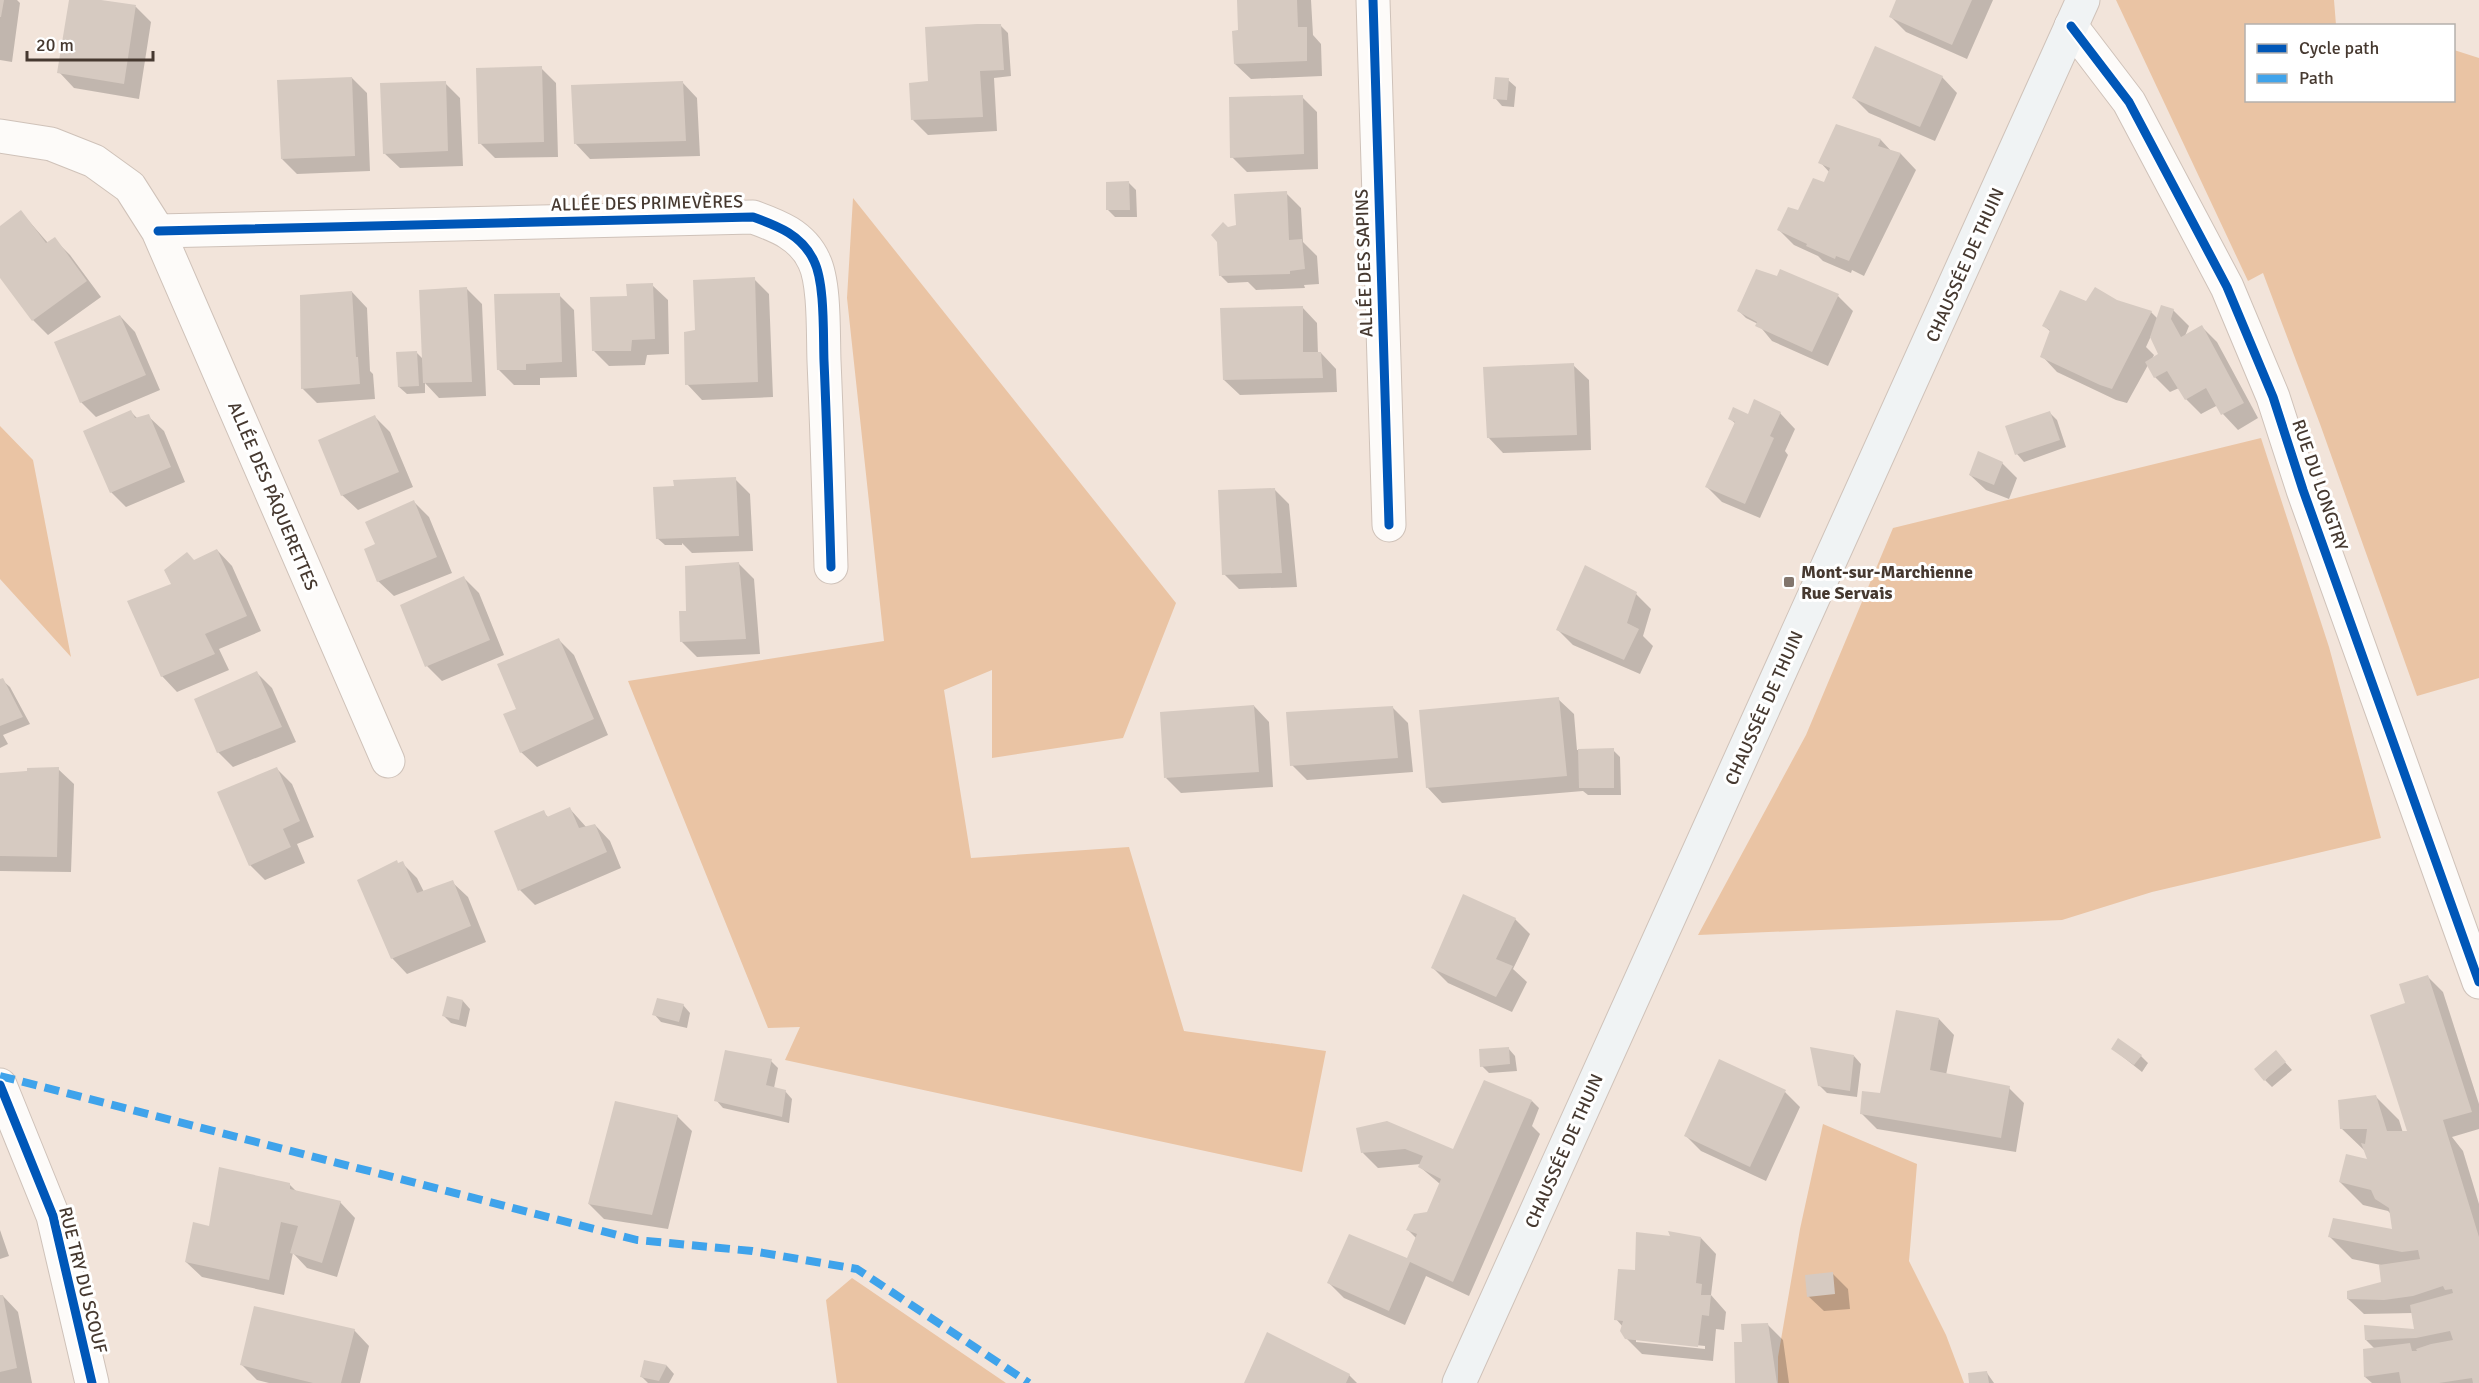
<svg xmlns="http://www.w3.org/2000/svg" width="2479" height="1383" font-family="Signika,sans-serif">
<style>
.green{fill:#eac4a4}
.shadow{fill:#0003;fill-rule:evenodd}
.building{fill:#d6cac1}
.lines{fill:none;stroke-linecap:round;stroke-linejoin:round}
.street-casing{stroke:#cfc2b9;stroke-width:35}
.secondary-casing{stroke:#cfc2b9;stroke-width:35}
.street{stroke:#fdfbf9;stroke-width:33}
.secondary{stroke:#f0f3f4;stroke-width:33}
.quiet{stroke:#3fa3eb;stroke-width:8;stroke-dasharray:15 8;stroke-linecap:butt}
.cycleway-casing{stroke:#fff;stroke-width:13}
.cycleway{stroke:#0057b8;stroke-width:9}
.poi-dot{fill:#82756c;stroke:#fff;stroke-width:2}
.labels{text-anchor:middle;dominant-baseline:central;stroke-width:6;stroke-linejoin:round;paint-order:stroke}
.street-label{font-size:18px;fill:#463930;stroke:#fff}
.poi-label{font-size:18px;font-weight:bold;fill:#463930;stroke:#fff;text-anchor:start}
</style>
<rect width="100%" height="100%" fill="#f2e4da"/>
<path class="green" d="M2116,0H2334L2336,25L2246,26V100H2454V50L2479,58V678L2417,696L2320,424L2263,273L2248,281Z
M853,198L1176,603L1123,738L992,758V670L944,690L971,858L1129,847L1184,1031L1326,1051L1302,1172L785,1060L800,1027L768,1028L628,681L884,641L847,298Z
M0,426L33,460L71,657L0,579Z
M2261,438L2329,647L2381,838L2152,892L2062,920L1698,935L1806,735L1893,528Z
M1823,1124L1917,1164L1909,1261L1946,1335L1964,1383H1778V1357L1800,1229Z
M852,1278L1006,1383H837L826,1300Z"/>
<path class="shadow" d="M0,0H17L20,3L12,62L0,60Z
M71,0H91L136,7L151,22L139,99L74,88L59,72Z
M1238,0H1311L1313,35L1321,44L1322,76L1251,79L1235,64L1239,31Z
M1898,0H1993L1967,59L1906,32L1891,17Z
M1001,26L1008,33L1011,76L994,78L997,131L928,135L913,120L930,82Z
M541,68L556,83L558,157L495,158L480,143Z
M1942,77L1957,93L1935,141L1869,113L1854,98Z
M352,78L367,93L370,171L297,174L282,159Z
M1508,80L1516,87L1514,107L1502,106L1495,98Z
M682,82L697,98L700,156L590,159L575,143Z
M445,83L460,98L463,166L400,168L384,153Z
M1302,97L1317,112L1318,169L1247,172L1232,157Z
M1837,126L1881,140L1892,152L1901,154L1916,170L1864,276L1852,270L1851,273L1823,261L1818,256L1794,245L1779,230L1825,184L1830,173L1820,162Z
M1129,183L1136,190L1137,217H1115L1107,209Z
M1286,193L1301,208L1303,242L1317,256L1319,284L1304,285L1305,288L1256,290L1248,282L1228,283L1221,276L1235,227Z
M21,212L48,243L54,239L70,255L101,297L48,335L33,320L0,275V228Z
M754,279L769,294L773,397L702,400L687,384L697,331Z
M652,285L668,300L669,354L647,355L645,365L609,366L594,351L629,297Z
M467,289L482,304L486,396L439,398L425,383V393L407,394L399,387L416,352L423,359Z
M352,292L367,308L370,371L373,374L375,399L317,403L302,388Z
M559,295L574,310L577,377L540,378V385H514L498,369Z
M1838,296L1853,311L1828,366L1772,341L1758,324L1746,318L1739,311Z
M2116,301L2151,312L2158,319L2173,310L2189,326L2185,336L2202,327L2217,342L2258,418L2238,430L2223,414L2218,405L2201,414L2186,399L2179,388L2170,392L2155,377L2148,365L2127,403L2116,400L2057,372L2042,356L2051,332L2044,326L2087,303ZM2151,336L2160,355L2151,361L2154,355L2146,347Z
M1302,307L1317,323L1318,354L1321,353L1336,369L1337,392L1240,395L1224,380Z
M120,316L135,332L160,390L96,417L81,402Z
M1573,365L1589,380L1591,450L1503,453L1488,437Z
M131,412L138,419L148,416L164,431L185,482L126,507L111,492Z
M1780,413L1795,429L1785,451L1788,455L1760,518L1722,502L1707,487L1736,424L1730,419Z
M2050,413L2057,420L2066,447L2024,462L2017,454Z
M375,417L390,432L413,487L358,510L342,495Z
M2002,463L2017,478L2009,499L1986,490L1970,475Z
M735,479L750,494L753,551L692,553L682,543V545H665L657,538Z
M1274,489L1289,504L1297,587L1239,589L1224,574Z
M414,502L429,517L452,573L394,596L378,581L377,545Z
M217,550L232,566L261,631L219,649L229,670L177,692L162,676L173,585L194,561Z
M738,563L754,579L760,654L697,657L681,641L687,613Z
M464,578L479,593L504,655L442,681L427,666Z
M1636,594L1651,609L1643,636L1653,646L1640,674L1573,645L1558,630Z
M559,640L574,655L608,735L537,767L521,752L518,710Z
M257,673L272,688L296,742L233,767L218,752Z
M2,680L10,687L30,724L3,735L8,744L0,748V681Z
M1558,699L1574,714L1577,750H1613L1620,757L1621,795H1588L1583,791L1442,803L1427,787Z
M1254,706L1269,722L1273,787L1181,793L1166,778Z
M1392,707L1408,723L1413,772L1307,780L1292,765Z
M58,769L74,784L71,872L0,871V774Z
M277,769L292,784L314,837L297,844L305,863L265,880L250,865Z
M570,809L587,828L595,825L610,841L621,868L535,905L520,890L543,812L549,818Z
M402,863L417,878L424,892L452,882L468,897L486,942L407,974L392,958L399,864Z
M1515,919L1530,934L1513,969L1527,982L1512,1012L1448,983L1432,967Z
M2428,977L2443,992L2479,1104V1129L2452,1137L2463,1151L2479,1204V1383H2372L2365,1377L2375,1349L2366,1340L2416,1330L2413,1313L2364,1314L2348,1299L2383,1283L2381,1265L2352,1259L2329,1236L2393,1231L2391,1214L2388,1211L2363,1205L2340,1182L2369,1162L2365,1151L2341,1128L2376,1097L2399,1120L2403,1133H2408L2407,1004Z
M448,998L463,1001L470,1009L466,1027L451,1023L444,1016Z
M683,1005L690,1013L687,1028L661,1022L654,1014Z
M1939,1019L1954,1035L1946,1075L2009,1088L2024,1103L2016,1152L1877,1129L1861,1113L1881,1095Z
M1508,1048L1515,1056L1517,1071L1489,1073L1482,1066Z
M2113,1049L2141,1056L2148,1063L2142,1072Z
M1854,1056L1861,1064L1857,1097L1827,1093L1820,1086Z
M2283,1060L2292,1070L2272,1087L2265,1080Z
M771,1061L778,1068L774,1088L785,1091L792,1099L789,1123L723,1108L716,1100Z
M1785,1092L1800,1107L1766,1181L1701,1151L1685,1135Z
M1532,1101L1539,1108L1532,1126L1540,1134L1469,1296L1426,1276L1405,1325L1344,1298L1329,1283L1407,1260L1416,1238L1408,1230L1428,1213L1440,1184L1420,1167L1421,1164L1378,1168L1363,1153L1358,1129L1454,1151Z
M677,1116L692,1131L668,1229L604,1219L589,1204Z
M289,1184L297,1192L340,1202L355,1218L337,1277L307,1268L293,1253L284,1295L202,1277L186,1262Z
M0,1230L9,1256L0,1259Z
M1701,1238L1716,1254L1711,1295L1726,1312L1724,1330L1716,1329L1713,1361L1642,1354L1626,1338L1623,1327L1616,1319L1636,1272ZM1636,1339L1705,1346V1349L1636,1342Z
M1833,1274L1848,1289L1850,1309L1824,1311L1808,1296Z
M3,1296L18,1312L32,1383H0V1297Z
M1767,1324L1783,1340L1789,1383H1736L1743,1343Z
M354,1330L369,1346L360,1383H269L257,1380L242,1365Z
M645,1362L667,1366L674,1374L669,1383H648L641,1376Z
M1987,1373L1994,1383H1971Z
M1349,1375L1357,1383H1246Z"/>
<path class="building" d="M0,0H4L1,17H0Z
M69,0H101L136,5L124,84L57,73Z
M1237,0H1297L1298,27H1307V61L1234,64L1232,31L1238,30Z
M1896,0H1972L1952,45L1889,17Z
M977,24H1001L1004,70L980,71L983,117L911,120L909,83L928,81L925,27Z
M1875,46L1943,76L1920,127L1852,98Z
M542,66L544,142L478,144L476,68Z
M352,77L355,156L281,159L277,80Z
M1495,77L1509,78L1507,100L1493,99Z
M446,81L448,151L383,154L380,83Z
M683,81L686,141L574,144L571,85Z
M1303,95L1304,154L1230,158L1229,97Z
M1836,124L1881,139L1878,146L1901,153L1849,261L1836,256L1835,259L1806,246L1807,244L1777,230L1788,207L1798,210L1813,178L1824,182L1830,168L1818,163Z
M1129,181L1130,210H1106V182Z
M1287,191L1289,240L1302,239L1305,269L1290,271V274L1219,276L1217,242L1211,235L1223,222L1228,227L1236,225L1234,194Z
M21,210L46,243L55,237L87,281L32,321L0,278V226Z
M1756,269L1777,276L1780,269L1839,294L1812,352L1755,326L1757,322L1737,311Z
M755,277L758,382L685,385L684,332L695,330L693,280Z
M653,283L655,339L632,340L631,351H592L590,297L627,296L626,284Z
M467,287L472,382L423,383L419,290Z
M2095,287L2117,300L2152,311L2112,389L2100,385L2040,357L2050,330L2042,326L2060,290L2086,301Z
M352,291L356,357H358L360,384L301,389L300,295Z
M560,293L562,362L526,364V370H497L494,294Z
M2161,305L2174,309L2171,319L2181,337L2202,325L2244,403L2221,415L2206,388L2185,400L2167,371L2154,378L2145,362L2158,354L2150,337Z
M1303,306V352H1321L1323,378L1223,380L1220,308Z
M120,315L146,375L80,403L54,342Z
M417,351L419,386L398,387L396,352Z
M1574,363L1577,435L1487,438L1483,367Z
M1754,399L1781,412L1770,436L1774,438L1745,504L1705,487L1735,422L1728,419L1733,407L1748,414Z
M131,410L135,418L149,414L171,467L110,493L83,431Z
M2050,411L2060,440L2015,455L2005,426Z
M375,415L399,472L341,496L318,440Z
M1978,451L2003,462L1994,485L1969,475Z
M736,477L739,536L656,539L653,487L674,486L673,480Z
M1275,488L1282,573L1222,575L1218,490Z
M414,500L437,557L377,582L364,549L375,544L365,522Z
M217,549L247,616L205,634L215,654L161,677L127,601L171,584L164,570L187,552L194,560Z
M739,562L746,639L680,642L679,611H686L685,566Z
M1585,565L1637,592L1627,623L1639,629L1624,660L1556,630Z
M464,576L490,640L425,667L400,605Z
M559,638L594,719L520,753L503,714L516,709L497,664Z
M257,671L282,727L217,753L194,699Z
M3,678L23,717L0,726V679Z
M1559,697L1567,776L1426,788L1419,710Z
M1254,705L1259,772L1164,778L1160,712Z
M1393,706L1398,758L1290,766L1286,712Z
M1614,748V788H1579L1578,749Z
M59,767L57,857L0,856V773L27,771V768Z
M277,767L300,821L283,829L291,847L249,866L217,792Z
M570,807L579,828L595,824L607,852L518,891L494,831L544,810L547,817Z
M397,860L398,863L403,861L417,893L453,880L471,926L391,959L357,880Z
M1463,894L1516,918L1496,959L1513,966L1496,997L1431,968Z
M2428,975L2472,1112L2443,1120L2479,1237V1383H2473L2472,1378L2439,1383H2401L2399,1372L2364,1377L2363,1349L2410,1343L2412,1351H2417L2416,1349L2431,1344L2453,1340L2450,1331L2416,1338L2365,1340L2364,1325L2414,1329L2410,1305L2453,1293L2452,1289L2445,1290L2443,1286L2413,1296L2384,1300L2347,1299V1291L2381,1282L2379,1265L2420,1259L2418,1250L2402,1252L2328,1237L2333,1218L2392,1229L2389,1208L2375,1199L2371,1190L2339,1182L2346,1154L2367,1159L2361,1143L2365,1144L2367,1129H2340L2338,1100L2376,1095L2387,1131H2407L2370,1015L2405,1003L2399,984Z
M447,996L463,1000L459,1020L442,1016Z
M657,998L684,1004L679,1022L652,1015Z
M1896,1010L1939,1018L1930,1070L2010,1086L2001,1138L1860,1114L1862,1091L1880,1093Z
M2118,1038L2142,1055L2134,1065L2111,1049Z
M1509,1047L1510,1064L1480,1067L1479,1049Z
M1810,1047L1854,1055L1850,1091L1818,1086Z
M725,1050L772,1059L766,1085L786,1090L782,1117L714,1101Z
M2276,1050L2286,1062L2264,1081L2254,1069Z
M1719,1059L1786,1090L1750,1167L1684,1136Z
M1484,1080L1532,1100L1453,1282L1410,1262L1389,1311L1327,1283L1349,1234L1407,1258L1417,1234L1406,1230L1414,1214L1427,1212L1441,1179L1418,1167L1423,1156L1405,1149L1361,1153L1356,1128L1387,1121L1453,1149Z
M615,1101L678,1115L652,1215L588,1204Z
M219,1167L290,1183V1189L341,1201L322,1263L290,1253L298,1226L281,1222L269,1280L185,1262L193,1222L209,1226Z
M1668,1231L1701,1237L1696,1283L1702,1284L1701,1295H1711L1709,1316L1702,1315L1698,1347L1625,1339L1620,1331L1623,1321L1614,1320L1618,1269L1635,1270L1636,1232L1670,1236Z
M1833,1272L1835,1294L1807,1297L1805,1275Z
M0,1295H3L17,1368L0,1372Z
M254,1306L355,1329L341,1383H313L240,1365Z
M1768,1323L1777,1383H1735L1734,1342H1742L1741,1324Z
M1267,1332L1350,1374L1346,1383H1244Z
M644,1360L667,1365L659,1381L640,1377Z
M1987,1371L1989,1383H1969L1968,1373Z"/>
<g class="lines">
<defs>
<path id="street" d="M1373,0L1389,525
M2071,26L2129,102L2227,287L2273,397L2303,490L2479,982
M0,136L51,144L94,161L130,187L158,231L388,761
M158,231L753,217C778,226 802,235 814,261C825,283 823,335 824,361C827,429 829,498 831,567
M0,1085L53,1216L92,1383"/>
<path id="secondary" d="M1459,1383L2083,0"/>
</defs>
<use href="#street" class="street-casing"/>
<use href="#secondary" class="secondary-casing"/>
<use href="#street" class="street"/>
<use href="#secondary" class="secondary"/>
<path class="quiet" d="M0,1076L637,1240L752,1251L857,1269L1029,1383"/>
<defs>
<path id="cycleway" d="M1373,0L1389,525
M2071,26L2129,102L2227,287L2273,397L2303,490L2479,982
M158,231L753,217C778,226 802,235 814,261C825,283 823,335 824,361C827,429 829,498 831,567
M0,1085L53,1216L92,1383"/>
</defs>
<use href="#cycleway" class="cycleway-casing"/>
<use href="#cycleway" class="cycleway"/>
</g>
<rect class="poi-dot" x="1783" y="576" width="12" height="12" rx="3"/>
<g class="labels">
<g class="street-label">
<text transform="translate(647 203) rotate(-1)">ALLÉE DES PRIMEVÈRES</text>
<text transform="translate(1364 263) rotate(-92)">ALLÉE DES SAPINS</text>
<text transform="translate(1965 265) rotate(-66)">CHAUSSÉE DE THUIN</text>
<text transform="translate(2320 485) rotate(71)">RUE DU LONGTRY</text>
<text transform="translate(273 496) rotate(67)">ALLÉE DES PÂQUERETTES</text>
<text transform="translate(1764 708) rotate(-66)">CHAUSSÉE DE THUIN</text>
<text transform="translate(1564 1151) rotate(-66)">CHAUSSÉE DE THUIN</text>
<text transform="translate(83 1280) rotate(76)">RUE TRY DU SCOUF</text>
</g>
<g class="poi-label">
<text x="1801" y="572">Mont-sur-Marchienne<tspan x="1801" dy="21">Rue Servais</tspan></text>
</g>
</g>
<rect x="2245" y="24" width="210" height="78" fill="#ffffff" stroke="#b5b0ac" stroke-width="1.5"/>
<rect x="2257" y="44" width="30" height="9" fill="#0057b8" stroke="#b5b0ac" stroke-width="1.5"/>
<text x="2299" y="54" font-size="18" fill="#463930">Cycle path</text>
<rect x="2257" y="74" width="30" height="9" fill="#3fa3eb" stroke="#b5b0ac" stroke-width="1.5"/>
<text x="2299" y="84" font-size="18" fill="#463930">Path</text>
<path d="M27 51v9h126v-9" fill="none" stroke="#463930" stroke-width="3"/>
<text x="36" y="51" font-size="18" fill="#463930" stroke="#ffffff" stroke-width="4.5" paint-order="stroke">20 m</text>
</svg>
